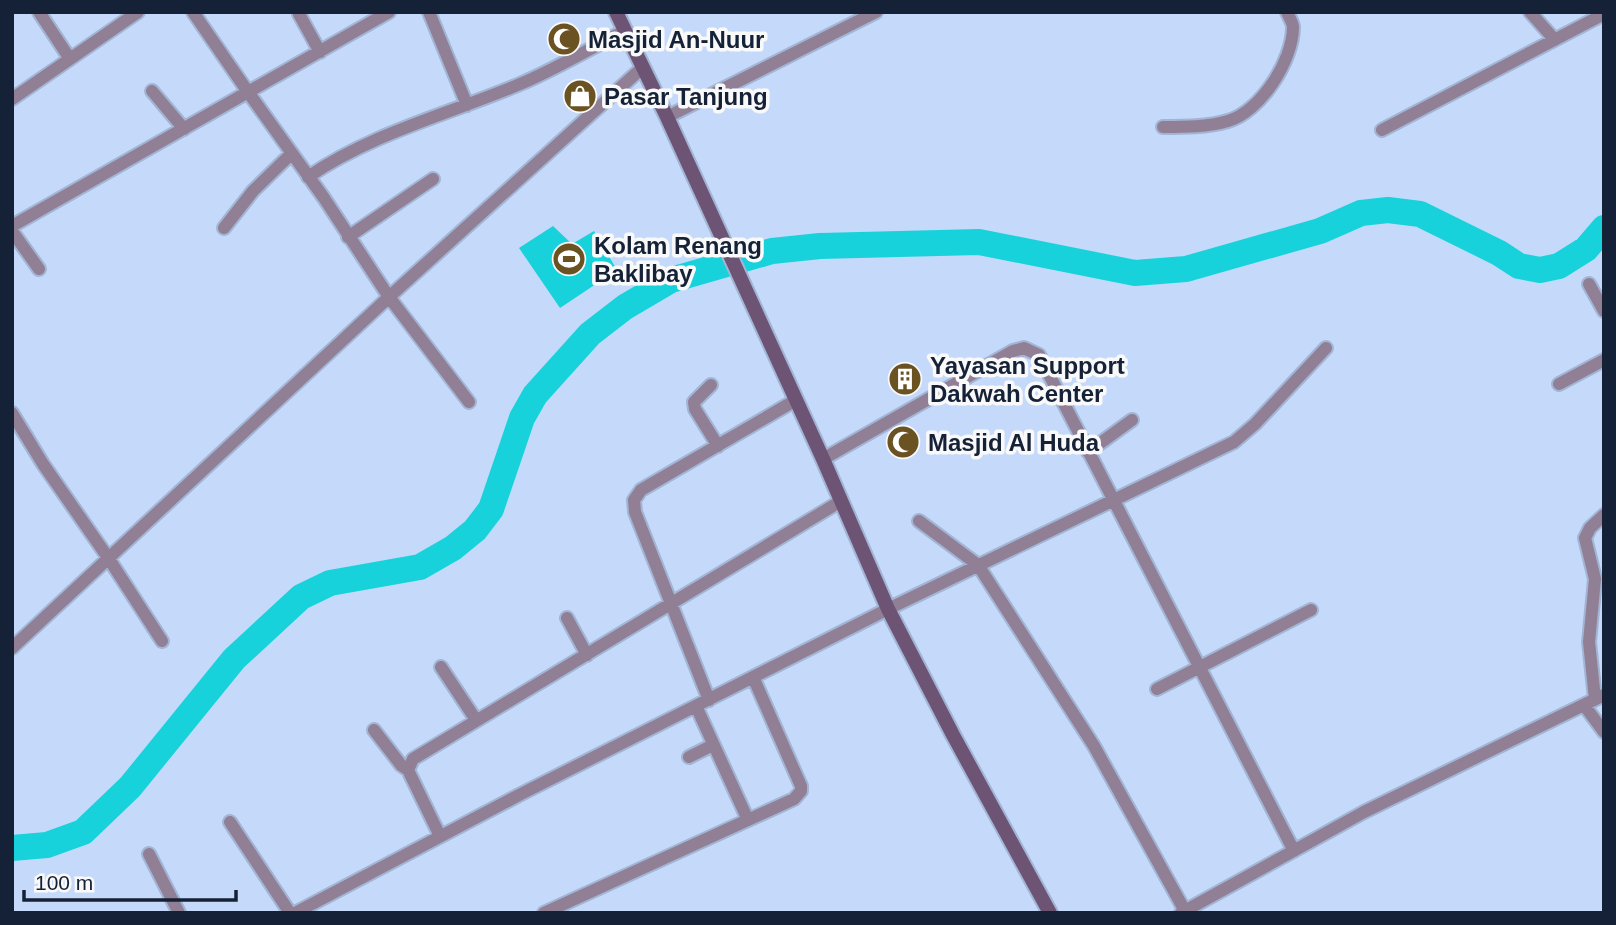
<svg xmlns="http://www.w3.org/2000/svg" width="1616" height="925" font-family="Arial,sans-serif">
<style>
.water{fill:#18d2db}
.lines{fill:none;stroke-linecap:round;stroke-linejoin:round}
.river{stroke:#18d2db;stroke-width:26}
.minor-casing{stroke:#a2b5d4;stroke-width:16}
.secondary-casing{stroke:#a2b5d4;stroke-width:18}
.minor{stroke:#917f95;stroke-width:12}
.secondary{stroke:#6e5474;stroke-width:14}
.labels{text-anchor:middle;dominant-baseline:central;stroke-width:7;stroke-linejoin:round;paint-order:stroke}
.poi-label{font-size:24px;font-weight:bold;fill:#152136;stroke:#f9f9f9;text-anchor:start}
</style>
<rect width="100%" height="100%" fill="#c5dafb"/>
<path class="water" d="M553,226L572,244L594,231L617,270L560,308L519,248Z"/>
<g class="lines">
<path class="river" d="M12,848L47,845L83,832L130,787L234,659L301,597L330,583L420,567L453,548L475,530L491,509L522,418L535,395L590,334L625,307L671,280L772,251L820,246L979,242L1135,273L1186,269L1320,231L1361,213L1388,210L1420,214L1499,253L1519,266L1540,270L1559,266L1586,249L1604,228"/>
<defs>
<path id="minor" d="M39,12L70,59
M193,12L248,92L389,12
M429,12L467,105
M1530,12L1554,39
M299,14L320,52
M152,91L184,129
M12,99L138,12
M667,117L876,12
M1163,127C1185,127 1207,127 1228,121C1260,112 1293,61 1293,27C1293,23 1289,17 1287,12
M1382,130L1604,14
M308,177C372,133 449,114 520,84C556,69 590,48 625,31
M12,226L248,92L324,198L389,297L469,402
M224,228L253,191L291,154
M12,231L39,269
M348,237L433,179
M1589,284L1604,311
M1559,384L1604,360
M711,385L694,402L695,409L718,446
M12,413L43,464L109,559L162,641
M1088,452L1132,420
M823,459L1013,351L1024,348L1039,355L1294,851
M919,521L978,565L1094,746L1185,911
M567,618L587,655
M12,648L389,297L642,68
M441,667L476,720
M1157,689L1311,610
M1595,699L1589,642L1595,579L1585,538L1590,528L1604,515
M709,700L635,512L634,500L641,490L796,400
M1584,705L1604,732
M696,706L748,820
M374,730L401,765L408,770
M689,757L713,745
M230,822L290,913
M440,836L408,770L413,759L841,501
M149,854L179,913
M295,913L521,794L888,609L1234,442L1255,424L1326,348
M544,913L794,799L801,791V786L753,677
M1181,913L1364,812L1604,695"/>
<path id="secondary" d="M616,12L667,117L823,459L888,609L953,735L1050,913"/>
</defs>
<use href="#minor" class="minor-casing"/>
<use href="#secondary" class="secondary-casing"/>
<use href="#minor" class="minor"/>
<use href="#secondary" class="secondary"/>
</g>
<defs>
<symbol id="mosque-disc" viewBox="-11 -11 22 22"><circle r="9.5" fill="#6b5223" stroke="#f9f9f9"/><path d="M3.5-4.9A6 6 0 1 0 3.5 4.9A5 5 0 1 1 3.5-4.9Z" fill="#fff"/></symbol>
<symbol id="shop-disc" viewBox="-11 -11 22 22"><circle r="9.5" fill="#6b5223" stroke="#f9f9f9"/><path d="M-5-2.5h2.3a2.7 3.5 0 0 1 5.4 0H5L5.5 6h-11ZM-1.5-2.5h3a1.5 2.3 0 0 0-3 0Z" fill="#fff"/></symbol>
<symbol id="stadium-disc" viewBox="-11 -11 22 22"><circle r="9.5" fill="#6b5223" stroke="#f9f9f9"/><path d="M0-5a6.5 5 0 1 0 0 10a6.5 5 0 1 0 0-10ZM-3.5-1.8h7v3.6h-7Z" fill="#fff"/></symbol>
<symbol id="building-disc" viewBox="-11 -11 22 22"><circle r="9.5" fill="#6b5223" stroke="#f9f9f9"/><path d="M-4-6H4V6H1V3H-1V6H-4ZM-2.5-4.3h1.7v1.8h-1.7ZM.8-4.3h1.7v1.8H.8ZM-2.5-1h1.7V.8h-1.7ZM.8-1h1.7V.8H.8Z" fill="#fff"/></symbol>
</defs>
<g fill-rule="evenodd">
<use href="#mosque-disc" x="545" y="20" width="38" height="38"/>
<use href="#shop-disc" x="561" y="77" width="38" height="38"/>
<use href="#stadium-disc" x="550" y="240" width="38" height="38"/>
<use href="#building-disc" x="886" y="360" width="38" height="38"/>
<use href="#mosque-disc" x="884" y="423" width="38" height="38"/>
</g>
<g class="labels">
<g class="poi-label">
<text x="588" y="39">Masjid An-Nuur</text>
<text x="604" y="96">Pasar Tanjung</text>
<text x="594" y="245">Kolam Renang<tspan x="594" dy="28">Baklibay</tspan></text>
<text x="930" y="365">Yayasan Support<tspan x="930" dy="28">Dakwah Center</tspan></text>
<text x="928" y="442">Masjid Al Huda</text>
</g>
</g>
<rect width="1616" height="925" fill="none" stroke="#152136" stroke-width="28"/>
<path d="M24 890v10h212v-10" fill="none" stroke="#152136" stroke-width="3.5"/>
<text x="35" y="890" font-size="21" fill="#152136" stroke="#f9f9f9" stroke-width="5" paint-order="stroke">100 m</text>
</svg>
